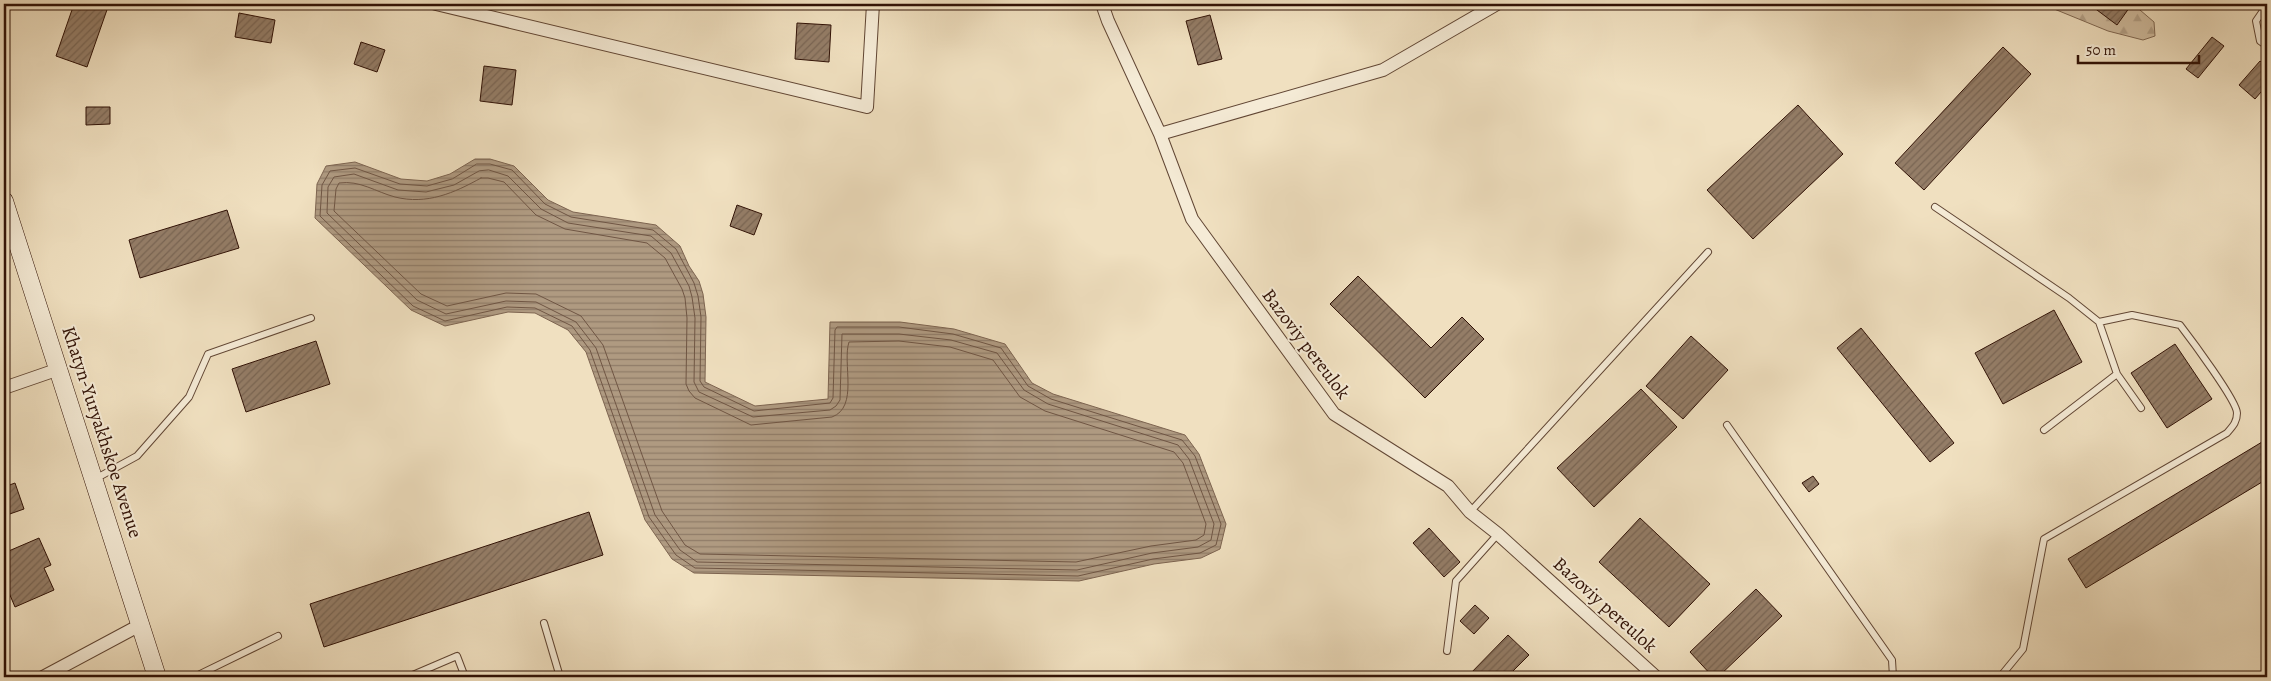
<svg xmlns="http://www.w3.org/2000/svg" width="2271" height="681" font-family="Alegreya,serif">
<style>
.forest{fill:url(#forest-firs);stroke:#806853}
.water{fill:url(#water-rules);stroke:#7d6450}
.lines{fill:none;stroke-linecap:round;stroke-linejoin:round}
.shore{stroke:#705644;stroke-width:1}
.building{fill:url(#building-hatch);stroke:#311206}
.service-casing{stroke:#614634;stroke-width:8}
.minor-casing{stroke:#614634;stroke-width:14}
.secondary-casing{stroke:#311206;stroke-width:19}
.service{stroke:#f5ebd6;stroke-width:6}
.minor{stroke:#f5ebd6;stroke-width:12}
.secondary{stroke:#f5ebd6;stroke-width:18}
.labels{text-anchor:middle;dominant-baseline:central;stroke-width:4;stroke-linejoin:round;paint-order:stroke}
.street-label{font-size:19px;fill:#311206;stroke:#f5ebd6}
</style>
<defs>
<pattern id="forest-firs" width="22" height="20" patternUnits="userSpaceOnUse" patternTransform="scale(1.25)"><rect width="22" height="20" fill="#d0bda0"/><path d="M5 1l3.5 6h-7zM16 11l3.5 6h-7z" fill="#b3a188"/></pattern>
<pattern id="water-rules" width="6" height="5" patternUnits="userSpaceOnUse" patternTransform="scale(1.25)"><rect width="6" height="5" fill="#af9a81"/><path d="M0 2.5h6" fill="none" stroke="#8f7c68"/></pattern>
<pattern id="building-hatch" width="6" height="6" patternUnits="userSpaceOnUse" patternTransform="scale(1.25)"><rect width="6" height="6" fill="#947d67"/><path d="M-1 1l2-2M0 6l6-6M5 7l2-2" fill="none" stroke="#796553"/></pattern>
</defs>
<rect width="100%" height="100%" fill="#f0e0c0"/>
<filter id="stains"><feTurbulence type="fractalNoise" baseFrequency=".004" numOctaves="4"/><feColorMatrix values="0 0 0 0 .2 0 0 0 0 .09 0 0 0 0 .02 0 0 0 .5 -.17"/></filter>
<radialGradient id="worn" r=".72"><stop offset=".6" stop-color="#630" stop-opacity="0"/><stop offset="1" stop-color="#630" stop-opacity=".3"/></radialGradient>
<path class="forest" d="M2042,4H2133L2154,22L2155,36L2143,40L2108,31Z"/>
<path class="water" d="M475,159H490L514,166L548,200L573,212L656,225L680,246L689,266L699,281L703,294L706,317L705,382L755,406L828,399L830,322H900L954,329L1005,344L1032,383L1053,394L1185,435L1199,454L1226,524L1220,549L1201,558L1154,564L1079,581L694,573L672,559L645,520L586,352L568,330L535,313L508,312L445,326L411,310L315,218L317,184L326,166L355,162L401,179L427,181L450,174Z"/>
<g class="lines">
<path class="shore" d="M477,164H490L512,170L545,204L571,217L653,230L676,249L694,283L698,296L701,317L700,381L704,387L754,411L830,403L833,398L835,330L837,327H899L953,334L1001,348L1028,386L1051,399L1182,440L1195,456L1221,524L1216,545L1200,553L1153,559L1078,576L695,568L676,555L649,517L590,350L572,326L535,308L507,307L445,321L413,306L320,216L322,185L330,171L355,168L400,184L427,186L452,179Z
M489,170L508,176L541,209L568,223L651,236L671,253L689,286L692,297L695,318L694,382L699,392L753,417L830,410L836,406L840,400L842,334H899L951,340L997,353L1024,390L1048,404L1178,445L1189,459L1214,524L1211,540L1198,547L1152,553L1077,570L697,562L680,550L655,515L596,348L576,322L536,302L506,301L446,314L417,300L327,213L328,187L334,177L354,174L398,190L426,192L454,185L479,171Z
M481,178H488L504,182L536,215L565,229L647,243L665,258L682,289L685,298L687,318L686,384L689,391L695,398L751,425L832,417C859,407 842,363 849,342L899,341L950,347L993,360L1020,397L1045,411L1174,452L1183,463L1206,524L1204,535L1196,540L1151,546L1076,562L700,554L685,545L662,511L603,345L581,316L536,294L506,293L447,306L421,294L334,211L336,189L339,183C360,180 376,192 395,197C427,205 454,193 481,178Z"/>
</g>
<path class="building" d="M74,4H109L87,67L56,56Z
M2089,4H2132L2117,25Z
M239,13L275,20L271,43L235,37Z
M1210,15L1222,59L1198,65L1186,21Z
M797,23L831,25L829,62L795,59Z
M2212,37L2224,46L2198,78L2186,69Z
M361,42L385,50L377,72L354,64Z
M2003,47L2031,74L1924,190L1895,163Z
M2260,61L2267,67V85L2255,99L2239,85Z
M484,66L516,70L512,105L480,101Z
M1798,105L1843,154L1753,239L1707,190Z
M86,107H110V124L86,125Z
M737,205L762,214L754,235L730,226Z
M227,210L239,248L140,278L129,240Z
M1358,276L1431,348L1462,317L1484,339L1425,398L1330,304Z
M2054,310L2082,362L2003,404L1975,353Z
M1861,328L1954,443L1930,462L1837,348Z
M1691,336L1728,370L1683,419L1646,386Z
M316,341L330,384L246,412L232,369Z
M2175,344L2212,399L2167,428L2131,373Z
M1641,389L1677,427L1594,507L1557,468Z
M2267,439V479L2086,588L2068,559Z
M1813,476L1819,484L1809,492L1802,483Z
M15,483L24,509L4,516V487Z
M589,512L603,555L324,647L310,604Z
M1640,518L1710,584L1669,627L1599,562Z
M1429,528L1460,562L1444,577L1413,543Z
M39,538L51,565L44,568L54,590L15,607L4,581V553Z
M1756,589L1782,616L1718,677H1713L1690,652Z
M1475,605L1489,618L1474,634L1460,621Z
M1508,635L1529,655L1507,677H1467Z"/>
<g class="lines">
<defs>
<path id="service" d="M2267,5L2256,21L2260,41L2267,46
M1935,207L2069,298L2099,322L2132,315L2180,325C2190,338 2237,401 2237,413C2237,422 2233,426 2227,433L2044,539L2023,649L2000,677
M2099,322L2117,374L2141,408
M1727,425L1892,660L1893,677
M2044,430L2117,374
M95,479L137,456L189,397L208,354L311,318
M1470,512L1708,252
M544,623L560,677
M1447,651L1456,581L1498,534
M194,677L278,636
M408,677L457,656L465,677"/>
<path id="minor" d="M436,4L867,107L873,4
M1102,4L1108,21L1160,134L1192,219L1334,414L1448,486L1470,512L1498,534L1656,677
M1160,134L1383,70L1497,4
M4,388L59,369
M43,677L142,624"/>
<path id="secondary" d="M4,201L157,677"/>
</defs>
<use href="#service" class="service-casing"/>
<use href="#minor" class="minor-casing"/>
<use href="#secondary" class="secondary-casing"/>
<use href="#service" class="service"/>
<use href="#minor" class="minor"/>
<use href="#secondary" class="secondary"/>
</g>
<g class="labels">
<g class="street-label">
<text transform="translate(1306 344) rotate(53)">Bazoviy pereulok</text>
<text transform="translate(102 432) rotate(72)">Khatyn-Yuryakhskoe Avenue</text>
<text transform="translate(1605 605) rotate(42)">Bazoviy pereulok</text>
</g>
</g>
<rect width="2271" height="681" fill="none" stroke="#f0e0c0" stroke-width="20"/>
<rect x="5" y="5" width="2261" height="671" fill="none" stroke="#311206" stroke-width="2.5"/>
<rect x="10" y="10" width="2251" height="661" fill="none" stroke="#311206"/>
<path d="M2078 55v8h121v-8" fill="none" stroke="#311206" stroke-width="2.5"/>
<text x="2086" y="55" font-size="15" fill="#311206" stroke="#f5ebd6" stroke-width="4" paint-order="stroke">50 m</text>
<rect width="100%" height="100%" filter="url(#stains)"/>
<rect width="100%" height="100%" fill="url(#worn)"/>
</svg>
